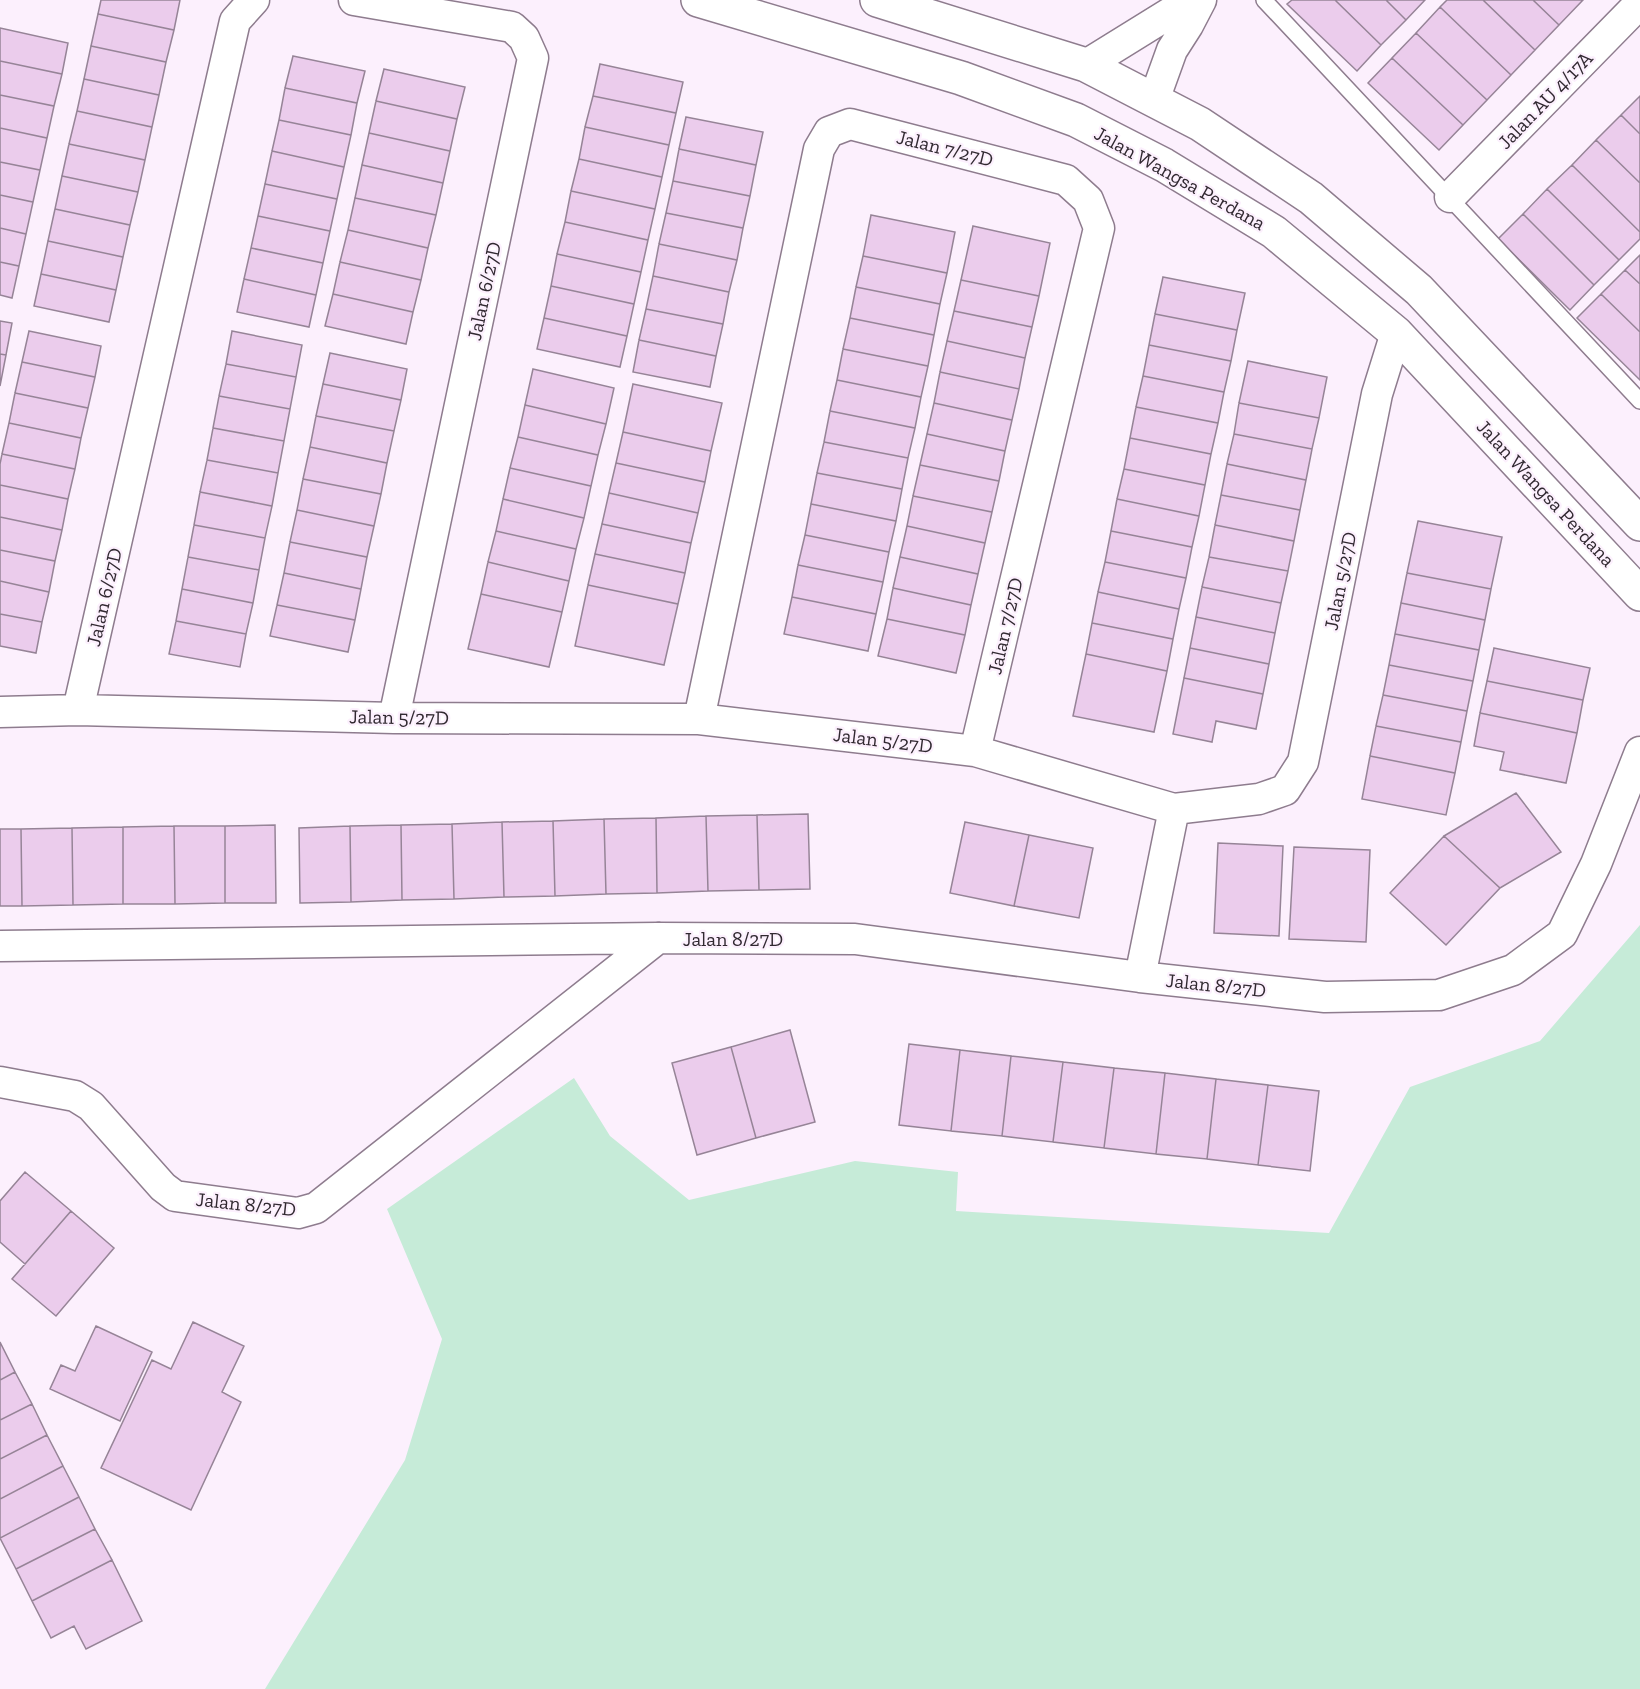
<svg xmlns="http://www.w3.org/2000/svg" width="1640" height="1689" font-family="'Zilla Slab',serif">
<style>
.green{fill:#c6ebd8}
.building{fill:#ebccec;stroke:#968497;stroke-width:1.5}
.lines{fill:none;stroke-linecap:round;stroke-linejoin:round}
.lane-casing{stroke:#8e7c8e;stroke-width:18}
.street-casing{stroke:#8e7c8e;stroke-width:33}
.secondary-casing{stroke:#8e7c8e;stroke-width:36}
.lane{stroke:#fff;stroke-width:15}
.street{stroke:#fff;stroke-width:30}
.secondary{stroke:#fff;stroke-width:33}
.labels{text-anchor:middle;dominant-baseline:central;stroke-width:4.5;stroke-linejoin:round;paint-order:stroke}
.street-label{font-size:20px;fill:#312931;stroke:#fcf0fd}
</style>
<rect width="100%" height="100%" fill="#fcf0fd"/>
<path class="green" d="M1640,925V1689H265L405,1460L442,1339L387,1209L574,1078L610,1136L689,1200L855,1161L958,1172L956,1211L1329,1233L1410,1087L1540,1041Z"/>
<path class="building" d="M101,0H180L174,30L98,14Z
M1292,0H1335L1381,45L1357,71L1287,4Z
M1335,0H1386L1406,20L1381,45Z
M1386,0H1425L1406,20Z
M1447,0H1483L1535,50L1511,75L1440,7Z
M1483,0H1533L1559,25L1535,50Z
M1533,0H1583L1559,25Z
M1440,7L1511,75L1487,100L1416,33Z
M98,14L174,30L166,62L91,46Z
M0,28L68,43L62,74L0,61Z
M1416,33L1487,100L1463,125L1392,58Z
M91,46L166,62L159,95L84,79Z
M293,56L365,71L357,103L285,88Z
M1392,58L1463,125L1439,150L1368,83Z
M0,61L62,74L54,106L0,95Z
M600,64L683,82L676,113L593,96Z
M384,69L465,87L457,119L376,101Z
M84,79L159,95L152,127L77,111Z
M285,88L357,103L351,135L279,120Z
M0,95L54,106L47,138L0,128Z
M593,96L676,113L669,145L585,127Z
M1640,96V134L1621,115Z
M376,101L457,119L450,151L369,133Z
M77,111L152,127L145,160L69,144Z
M1621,115L1640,134V183L1596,140Z
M686,117L763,132L756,165L679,149Z
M279,120L351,135L344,167L272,151Z
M585,127L669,145L662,177L579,159Z
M0,128L47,138L40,170L0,162Z
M369,133L450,151L443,183L362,165Z
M1596,140L1640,183V232L1572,165Z
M69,144L145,160L138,192L62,176Z
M679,149L756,165L750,196L673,181Z
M272,151L344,167L337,199L265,184Z
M579,159L662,177L655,209L571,191Z
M0,162L40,170L33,202L0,195Z
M362,165L443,183L436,215L355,198Z
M1572,165L1640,232V239L1619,260L1547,189Z
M62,176L138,192L130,225L55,209Z
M673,181L750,196L743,228L666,213Z
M265,184L337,199L330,231L258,216Z
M1547,189L1619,260L1594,285L1523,214Z
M571,191L655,209L648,240L565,222Z
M0,195L33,202L26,234L0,228Z
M355,198L436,215L428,248L348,230Z
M55,209L130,225L123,257L48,241Z
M666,213L743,228L737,260L659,244Z
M1523,214L1594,285L1570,310L1498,239Z
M871,215L955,232L947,273L863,256Z
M258,216L330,231L323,263L251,248Z
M565,222L648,240L641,272L557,254Z
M973,226L1050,243L1039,296L961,280Z
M0,228L26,234L19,266L0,262Z
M348,230L428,248L421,280L340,262Z
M48,241L123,257L116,290L41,274Z
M659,244L737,260L729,292L653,276Z
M251,248L323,263L316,295L244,279Z
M557,254L641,272L634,304L551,286Z
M1640,255V284L1625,270Z
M863,256L947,273L940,304L856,287Z
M0,262L19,266L12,298L0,295Z
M340,262L421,280L413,312L333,294Z
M1625,270L1640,284V332L1601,294Z
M41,274L116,290L109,322L34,306Z
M653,276L729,292L723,324L646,309Z
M1163,277L1245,293L1237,330L1155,314Z
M244,279L316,295L309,327L237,312Z
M961,280L1039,296L1032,327L954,311Z
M551,286L634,304L627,336L544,318Z
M856,287L940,304L934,335L850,318Z
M333,294L413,312L406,344L325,326Z
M1601,294L1640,332V380L1577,318Z
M646,309L723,324L716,356L639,340Z
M954,311L1032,327L1025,358L947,341Z
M1155,314L1237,330L1231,361L1149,345Z
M544,318L627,336L620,367L537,349Z
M850,318L934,335L928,366L843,349Z
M0,321L12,323L6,355L0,354Z
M29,331L101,346L95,377L22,362Z
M232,331L302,345L296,377L226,364Z
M639,340L716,356L710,387L633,372Z
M947,341L1025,358L1019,389L940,372Z
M1149,345L1231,361L1224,392L1143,376Z
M843,349L928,366L921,397L837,380Z
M330,353L407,369L401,400L323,384Z
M0,354L6,355L0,386Z
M1248,361L1327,377L1319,418L1239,403Z
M22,362L95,377L88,408L15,393Z
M226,364L296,377L290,409L219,396Z
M533,369L614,388L606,424L525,405Z
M940,372L1019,389L1012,420L934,403Z
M1143,376L1224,392L1218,423L1136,407Z
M837,380L921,397L915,428L830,411Z
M323,384L401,400L394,431L316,416Z
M633,384L722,403L711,451L623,432Z
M15,393L88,408L81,438L9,423Z
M219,396L290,409L284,441L213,428Z
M934,403L1012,420L1005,451L927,434Z
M1239,403L1319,418L1312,449L1234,434Z
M525,405L606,424L598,455L518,437Z
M1136,407L1218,423L1211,454L1130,438Z
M830,411L915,428L908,458L824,442Z
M316,416L394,431L387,463L310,447Z
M9,423L81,438L75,469L2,454Z
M213,428L284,441L278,473L207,460Z
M623,432L711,451L705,482L616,463Z
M927,434L1005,451L999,481L920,465Z
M1234,434L1312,449L1306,480L1227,464Z
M518,437L598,455L591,486L510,468Z
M1130,438L1211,454L1205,485L1124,469Z
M824,442L908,458L902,489L817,473Z
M310,447L387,463L381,494L303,479Z
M2,454L75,469L68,499L0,485V464Z
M207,460L278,473L272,506L200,492Z
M616,463L705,482L698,513L609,493Z
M1227,464L1306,480L1300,510L1221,495Z
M920,465L999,481L992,512L913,496Z
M510,468L591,486L584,518L503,499Z
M1124,469L1205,485L1199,516L1117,499Z
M817,473L902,489L896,521L811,504Z
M303,479L381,494L374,526L297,510Z
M0,485L68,499L62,530L0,517Z
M200,492L272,506L265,538L194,525Z
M609,493L698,513L691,543L602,524Z
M1221,495L1300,510L1294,541L1215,525Z
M913,496L992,512L985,543L907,526Z
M503,499L584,518L576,549L496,531Z
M1117,499L1199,516L1192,547L1111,531Z
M811,504L896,521L889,552L805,535Z
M297,510L374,526L367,557L290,542Z
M0,517L62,530L55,561L0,550Z
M1418,521L1502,537L1491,589L1407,573Z
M602,524L691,543L685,573L595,554Z
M194,525L265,538L259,570L188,557Z
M1215,525L1294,541L1288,571L1209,557Z
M907,526L985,543L978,574L900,557Z
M496,531L576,549L569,581L488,562Z
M1111,531L1192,547L1186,578L1105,562Z
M805,535L889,552L883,582L798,565Z
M290,542L367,557L361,589L284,573Z
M0,550L55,561L49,592L0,581Z
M595,554L685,573L678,604L588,585Z
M188,557L259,570L253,603L182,589Z
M900,557L978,574L971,605L893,588Z
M1209,557L1288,571L1281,603L1202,587Z
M488,562L569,581L562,612L481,594Z
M1105,562L1186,578L1179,609L1098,592Z
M798,565L883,582L876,614L792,597Z
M284,573L361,589L355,620L277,605Z
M1407,573L1491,589L1485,620L1401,603Z
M0,581L49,592L42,622L0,614Z
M588,585L678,604L664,665L575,646Z
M1202,587L1281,603L1275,633L1196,617Z
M893,588L971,605L965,635L887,619Z
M182,589L253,603L246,634L176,621Z
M1098,592L1179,609L1173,639L1092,623Z
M481,594L562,612L549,667L468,649Z
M792,597L876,614L868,651L784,634Z
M1401,603L1485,620L1479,650L1395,634Z
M277,605L355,620L348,652L270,636Z
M0,614L42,622L36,653L0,646Z
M1196,617L1275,633L1269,664L1190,648Z
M887,619L965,635L956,673L878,656Z
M176,621L246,634L240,667L169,654Z
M1092,623L1173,639L1167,671L1086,654Z
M1395,634L1479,650L1473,681L1389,665Z
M1190,648L1269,664L1263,694L1184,678Z
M1494,648L1590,668L1583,700L1487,681Z
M1086,654L1167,671L1154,732L1073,716Z
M1389,665L1473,681L1467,711L1383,695Z
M1184,678L1263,694L1256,729L1216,721L1212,742L1173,734Z
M1487,681L1583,700L1577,733L1480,713Z
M1383,695L1467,711L1461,742L1376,726Z
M1480,713L1577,733L1566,783L1500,770L1504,752L1474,746Z
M1376,726L1461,742L1455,773L1370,756Z
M1370,756L1455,773L1446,815L1362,799Z
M1516,793L1561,852L1500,888L1444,836Z
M808,814L810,889L759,890L757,815Z
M757,815L759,890L708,891L706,816Z
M706,816L708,891L657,893L656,818Z
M656,818L657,893L606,894L604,819Z
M604,819L606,894L555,896L553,821Z
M553,821L555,896L504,897L502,822Z
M502,822L504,897L454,899L452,824Z
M965,822L1029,835L1014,906L950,893Z
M452,824L454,899L402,900L401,825Z
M275,825L276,903H225V826Z
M401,825L402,900L351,902L350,826Z
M174,826H225V903L175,904Z
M174,826L175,904H123V827Z
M350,826L351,902L300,903L299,828Z
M123,827V904L73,905L72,828Z
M72,828L73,905L22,906L21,829Z
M0,829H21L22,906H0Z
M1029,835L1093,848L1079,918L1014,906Z
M1444,836L1500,888L1446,945L1390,893Z
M1218,843L1283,846L1279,936L1214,933Z
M1294,847L1370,850L1366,942L1289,939Z
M790,1030L815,1122L756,1138L731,1047Z
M909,1044L960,1050L951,1131L899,1125Z
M731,1047L756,1138L697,1155L672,1063Z
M960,1050L1011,1056L1002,1136L951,1131Z
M1011,1056L1063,1062L1053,1142L1002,1136Z
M1063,1062L1114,1068L1104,1148L1053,1142Z
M1114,1068L1165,1073L1156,1154L1104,1148Z
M1165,1073L1216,1079L1207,1159L1156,1154Z
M1216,1079L1268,1085L1258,1165L1207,1159Z
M1268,1085L1319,1091L1310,1171L1258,1165Z
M25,1172L71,1211L25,1264L0,1242V1201Z
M71,1211L114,1248L56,1316L12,1279Z
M193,1322L244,1346L222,1392L241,1402L191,1510L101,1468L152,1360L171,1369Z
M96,1326L152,1352L120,1421L50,1389L61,1365L75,1371Z
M0,1342L15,1372L0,1380Z
M15,1372L32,1404L0,1420V1380Z
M32,1404L47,1435L0,1459V1420Z
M47,1435L63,1466L0,1499V1459Z
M63,1466L79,1497L0,1538V1499Z
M79,1497L95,1529L16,1569L0,1538Z
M95,1529L112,1560L32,1601L16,1569Z
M112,1560L142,1621L86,1649L74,1626L51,1638L32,1601Z"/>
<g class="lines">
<defs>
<path id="lane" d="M1264,0L1640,401"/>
<path id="street" d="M354,0L512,27L524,38L533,58L394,718
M1086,65L1191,0
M1154,100L1172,50L1188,25L1201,0
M1450,197L1640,3
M78,710L235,21L254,0
M0,712L78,710L394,718L699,719L975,751L1174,809L1259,799L1285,790L1303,762L1377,394L1396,333
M699,719L819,149L829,132L850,124L1066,180L1088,200L1099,228L975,751
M0,946L658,938L855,939L1140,977L1325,997L1439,995L1513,970L1562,934L1596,864L1640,752
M1140,977L1174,809
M0,1082L75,1096L91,1106L163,1187L175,1196L298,1213L316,1208L658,938"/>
<path id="secondary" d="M698,0L961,78L1076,120L1164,165L1274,232L1396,333L1640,594
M877,0L1086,65L1200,124L1311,198L1419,290L1640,524"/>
</defs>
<use href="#lane" class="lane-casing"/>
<use href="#street" class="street-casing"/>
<use href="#secondary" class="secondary-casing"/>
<use href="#lane" class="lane"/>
<use href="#street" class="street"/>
<use href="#secondary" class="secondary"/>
</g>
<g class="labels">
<g class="street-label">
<text transform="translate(1545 100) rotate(-46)">Jalan AU 4/17A</text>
<text transform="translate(945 148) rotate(14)">Jalan 7/27D</text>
<text transform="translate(1180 178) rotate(29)">Jalan Wangsa Perdana</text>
<text transform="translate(484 291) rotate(-78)">Jalan 6/27D</text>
<text transform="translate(1546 493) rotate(47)">Jalan Wangsa Perdana</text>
<text transform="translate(1340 581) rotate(-79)">Jalan 5/27D</text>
<text transform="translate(104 597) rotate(-77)">Jalan 6/27D</text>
<text transform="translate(1005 626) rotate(-77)">Jalan 7/27D</text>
<text transform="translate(399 717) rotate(1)">Jalan 5/27D</text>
<text transform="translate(883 740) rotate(7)">Jalan 5/27D</text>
<text x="733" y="939">Jalan 8/27D</text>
<text transform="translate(1216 985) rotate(6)">Jalan 8/27D</text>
<text transform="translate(246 1204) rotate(6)">Jalan 8/27D</text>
</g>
</g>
</svg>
